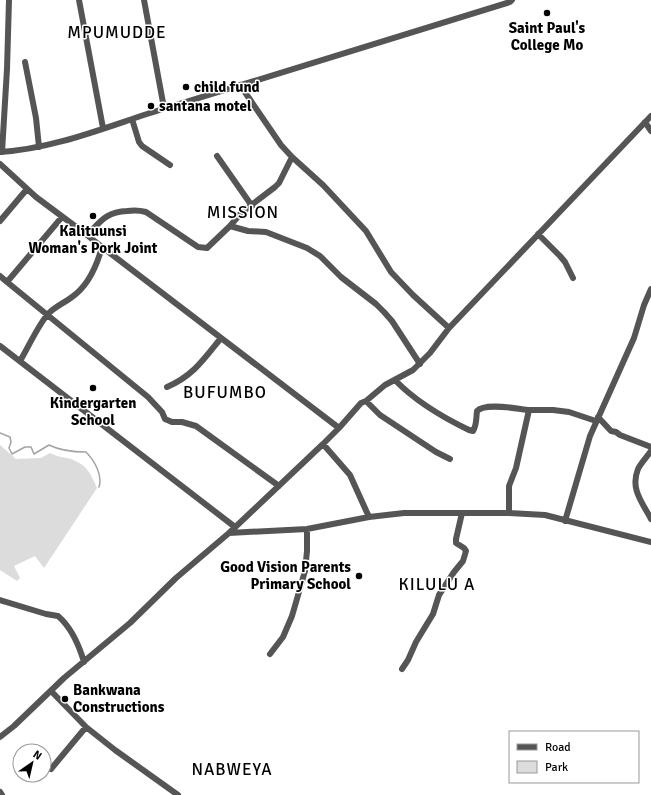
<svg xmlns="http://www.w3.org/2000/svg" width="651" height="795" font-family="Signika,sans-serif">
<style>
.green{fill:#dcdcdc}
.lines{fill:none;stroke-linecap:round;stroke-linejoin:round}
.stream{stroke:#a3a3a3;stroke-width:1.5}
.minor{stroke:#555;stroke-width:6}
.poi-dot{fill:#000;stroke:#fff;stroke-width:1.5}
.labels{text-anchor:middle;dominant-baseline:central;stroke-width:3;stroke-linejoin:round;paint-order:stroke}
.poi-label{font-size:15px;font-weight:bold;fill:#000;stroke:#fff}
.quarter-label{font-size:17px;letter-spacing:1px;fill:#000;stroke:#fff}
</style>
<rect width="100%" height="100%" fill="#fff"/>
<path class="green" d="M0,445L16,459L41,458L50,453C57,457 63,457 71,459C87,465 91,474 97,488L44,568L35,556L14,566L20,578L17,581L0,570Z"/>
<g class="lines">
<path class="stream" d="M0,433L10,437L11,442L9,448L12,454L25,447H31L34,454L49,445C61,451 72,452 86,452C94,460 103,475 99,487"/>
<path class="minor" d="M79,0L103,128
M144,0L164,108
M25,62L36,118L39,147
M240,85L281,145L292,157L323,185L366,231L391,272L413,295L449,328
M132,119L139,142L142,146L170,165
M645,122L651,131
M0,152C56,149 113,124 166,108C281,73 396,37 510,2L512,0
M2,152L7,69L9,0
M217,156L252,206
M0,164L36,197L87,235L102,247L339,428
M0,221L27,189
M230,226L248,231L266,232L307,248L320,256L341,277L376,304L384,312L392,321L420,364
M538,234L560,256L565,262L573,278
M87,235C101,221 106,212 127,211C134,210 139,210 146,212L198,247L207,248L230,226L241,213L275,187L279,183L292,157
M0,276L7,282L62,217
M7,282L148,397L162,412L165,419L172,422H182L196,426L279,486
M0,346L235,527
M20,361C28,348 39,323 49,313C56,306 64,303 72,297C88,286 97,265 102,247
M395,380C416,402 442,417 469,430L473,431C477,425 476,418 477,411C485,402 518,409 529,410
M167,387C193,376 204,359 221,338
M366,401L380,415L436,452L450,459
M598,417L611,431L616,432L620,435L651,447
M323,444L350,475L369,517
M651,451C647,457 641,463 638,469C630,489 642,502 651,519
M509,513V486L516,468L529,410H553L569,412L596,421
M565,521L590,436L634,338L644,305L651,289
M229,533L307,529L369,517L404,513H509L545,515L651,542
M0,600L46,614L58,616C72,628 79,645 84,662
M270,654L283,637L292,616L305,571L307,551V529
M402,669L408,660L416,642L433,614L439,595L454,572L463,561L466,551L464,548L456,543V539L462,513
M51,691L86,727L115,750L178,795
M0,737L14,726L64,678L130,623L176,578L229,533L323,444L339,428L361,403L366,401L385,385L413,370L430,353L449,328L651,116
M51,769L86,727
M0,792L2,795"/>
</g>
<g class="poi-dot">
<circle cx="547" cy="13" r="4"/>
<circle cx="186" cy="87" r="4"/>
<circle cx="151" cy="106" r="4"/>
<circle cx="93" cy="216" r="4"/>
<circle cx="93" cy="388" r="4"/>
<circle cx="359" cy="576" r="4"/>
<circle cx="65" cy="699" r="4"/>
</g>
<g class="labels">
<g class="poi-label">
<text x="547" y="28">Saint Paul's<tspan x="547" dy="17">College Mo</tspan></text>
<text x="194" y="87" text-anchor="start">child fund</text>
<text x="159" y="106" text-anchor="start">santana motel</text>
<text x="93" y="231">Kalituunsi<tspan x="93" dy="17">Woman's Pork Joint</tspan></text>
<text x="93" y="403">Kindergarten<tspan x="93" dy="17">School</tspan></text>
<text x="351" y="567" text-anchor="end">Good Vision Parents<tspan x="351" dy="17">Primary School</tspan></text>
<text x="73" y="690" text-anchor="start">Bankwana<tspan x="73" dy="17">Constructions</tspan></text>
</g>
<g class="quarter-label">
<text x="117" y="32">MPUMUDDE</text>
<text x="243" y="212">MISSION</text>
<text x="225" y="392">BUFUMBO</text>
<text x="437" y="584">KILULU A</text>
<text x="232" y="769">NABWEYA</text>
</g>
</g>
<rect x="509" y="731" width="130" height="52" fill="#ffffff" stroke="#999999"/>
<rect x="517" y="744" width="20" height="6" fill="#555555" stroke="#999999"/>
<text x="545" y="751" font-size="12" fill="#000000">Road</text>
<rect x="517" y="761" width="20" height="12" fill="#dcdcdc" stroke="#999999"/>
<text x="545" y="771" font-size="12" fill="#000000">Park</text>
<g transform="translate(32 763) rotate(34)"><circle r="19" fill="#ffffff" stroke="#999999"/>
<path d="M0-3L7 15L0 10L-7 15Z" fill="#000000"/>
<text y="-6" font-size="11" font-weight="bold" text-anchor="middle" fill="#000000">N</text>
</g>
</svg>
